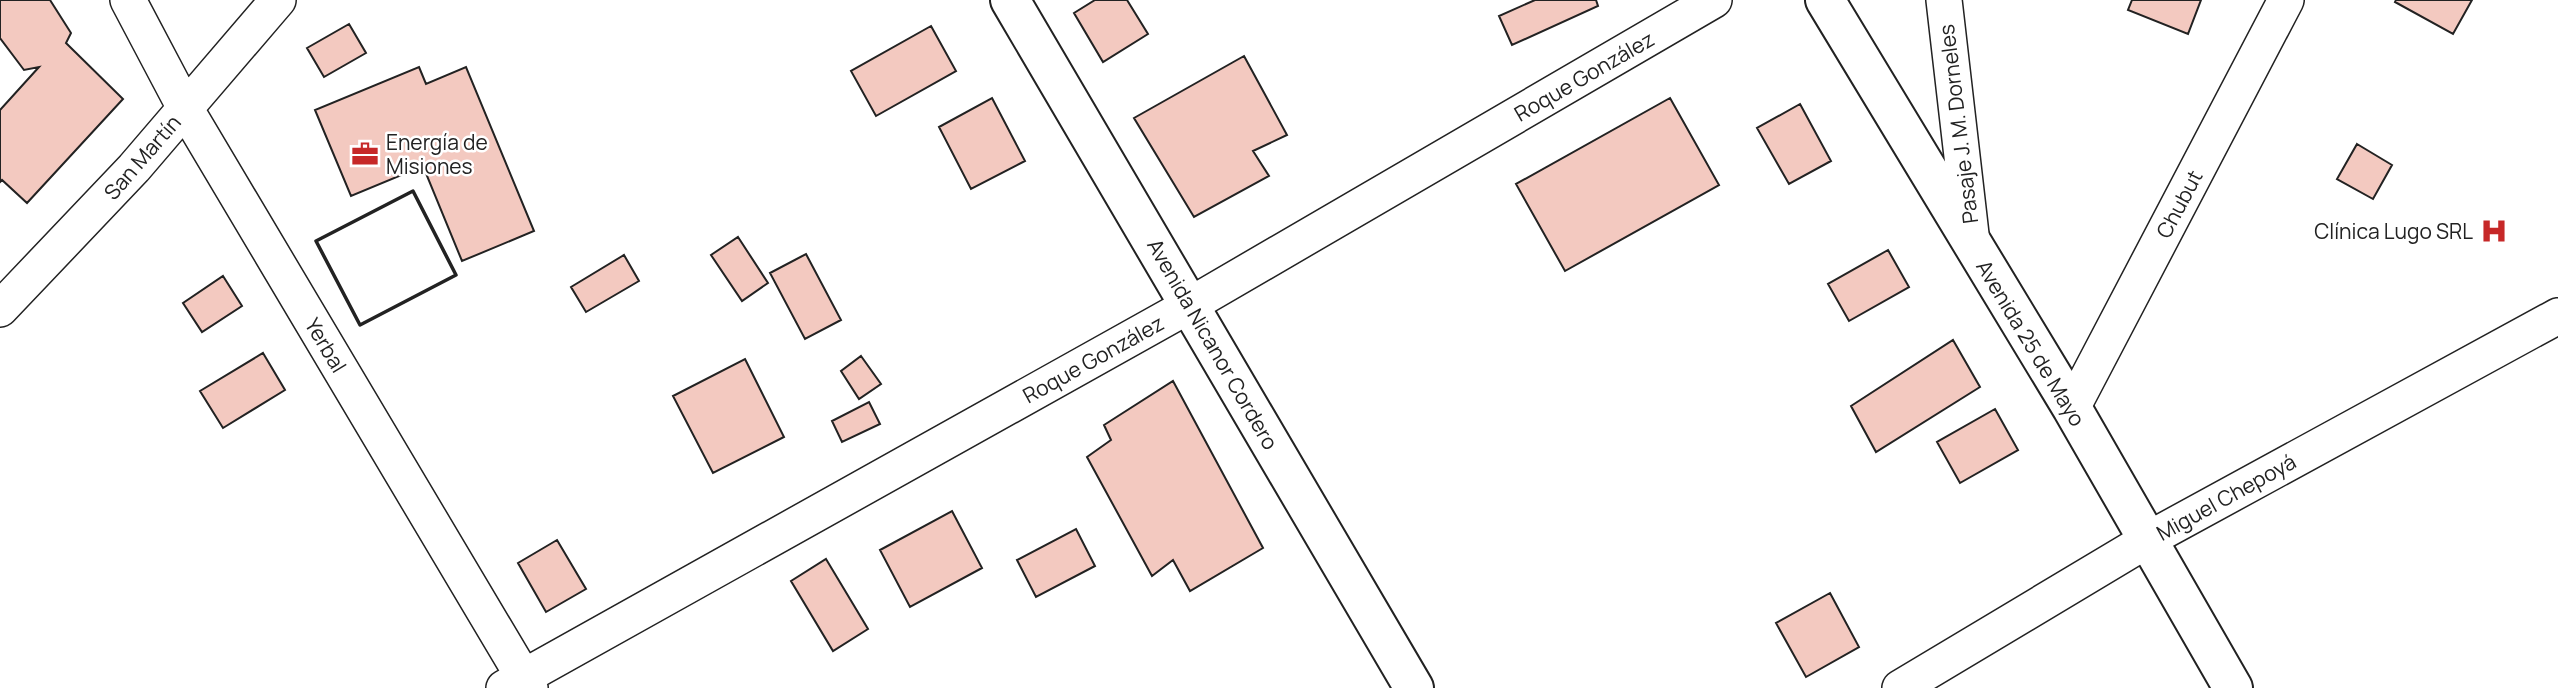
<svg xmlns="http://www.w3.org/2000/svg" width="2558" height="688" font-family="Manrope,sans-serif">
<style>
.building{fill:#f3c9c0;stroke:#222;stroke-width:2}
.lines{fill:none;stroke-linecap:round;stroke-linejoin:round}
.minor-casing{stroke:#222;stroke-width:38}
.secondary-casing{stroke:#222;stroke-width:42}
.minor{stroke:#fff;stroke-width:35}
.secondary{stroke:#fff;stroke-width:38}
.wall{stroke:#222;stroke-width:3.5}
.labels{text-anchor:middle;dominant-baseline:central;stroke-width:5;stroke-linejoin:round;paint-order:stroke}
.street-label{font-size:21px;fill:#222;stroke:#fff}
.poi-label{font-size:21px;fill:#222;stroke:#fff;text-anchor:start}
</style>
<rect width="100%" height="100%" fill="#fff"/>
<path class="building" d="M0,0H50L71,33L66,43L123,99L27,203L2,180L0,182V110L39,67L24,70L0,38Z
M1095,0H1127L1148,34L1103,62L1074,13Z
M1535,0H1596L1598,6L1512,45L1499,16Z
M2132,0H2201L2188,34L2128,10Z
M2396,0H2472L2453,34L2395,2Z
M349,24L366,53L324,77L307,48Z
M931,26L956,71L876,116L851,71Z
M1244,56L1287,135L1253,151L1269,176L1194,217L1134,118Z
M419,67L426,84L466,67L534,231L462,261L423,166L351,196L315,110Z
M992,98L1025,161L971,189L939,127Z
M1670,98L1719,185L1565,271L1516,184Z
M1800,104L1831,161L1789,184L1757,128Z
M2357,144L2392,165L2373,199L2337,179Z
M738,237L768,283L742,301L711,255Z
M1888,250L1909,287L1849,321L1828,284Z
M806,254L841,320L805,339L770,273Z
M624,255L639,281L586,312L571,287Z
M223,276L242,306L202,332L183,303Z
M1953,340L1980,387L1876,452L1851,406Z
M263,353L285,390L223,428L200,391Z
M861,356L881,384L859,399L841,371Z
M745,359L784,437L713,473L673,396Z
M1173,381L1263,548L1190,591L1173,560L1152,576L1087,457L1111,440L1104,425Z
M869,402L880,424L842,442L832,421Z
M1995,409L2018,450L1960,483L1937,442Z
M952,511L982,568L910,607L880,550Z
M1076,529L1095,566L1036,597L1017,560Z
M557,540L586,589L546,612L518,563Z
M826,559L868,629L833,651L791,581Z
M1830,593L1859,647L1806,677L1776,623Z"/>
<g class="lines">
<defs>
<path id="minor" d="M128,0L185,108L530,688
M1944,0L1972,243
M0,309L134,168L278,0
M2072,408L2286,0
M504,688L1190,305L1714,0
M1900,688L2149,539L2558,316"/>
<path id="secondary" d="M1010,0L1414,688
M1825,0L2072,408L2233,688"/>
</defs>
<use href="#minor" class="minor-casing"/>
<use href="#secondary" class="secondary-casing"/>
<use href="#minor" class="minor"/>
<use href="#secondary" class="secondary"/>
<path class="wall" d="M413,191L456,275L360,325L316,241Z"/>
</g>
<defs>
<symbol id="office-bare" viewBox="-9 -9 18 18"><path d="M-6-3h4V-5.5h4V-3h4V5H-6ZM-1-4.5V-3h2v-1.5ZM-6 0V1H6V0Z" fill="#c62828" stroke="#fff" stroke-width="2.5" paint-order="stroke"/></symbol>
<symbol id="hospital-bare" viewBox="-9 -9 18 18"><path d="M-5-5h3v3.5h4V-5h3V5h-3V1.5h-4V5h-3Z" fill="#c62828" stroke="#fff" stroke-width="2.5" paint-order="stroke"/></symbol>
</defs>
<g fill-rule="evenodd">
<use href="#office-bare" x="346" y="135" width="38" height="38"/>
<use href="#hospital-bare" x="2475" y="212" width="38" height="38"/>
</g>
<g class="labels">
<g class="street-label">
<text transform="translate(1584 76) rotate(-30)">Roque González</text>
<text transform="translate(1958 124) rotate(-97)">Pasaje J. M. Dorneles</text>
<text transform="translate(142 157) rotate(-49)">San Martín</text>
<text transform="translate(2179 204) rotate(-62)">Chubut</text>
<text transform="translate(2031 343) rotate(59)">Avenida 25 de Mayo</text>
<text transform="translate(1213 344) rotate(60)">Avenida Nicanor Cordero</text>
<text transform="translate(326 345) rotate(59)">Yerbal</text>
<text transform="translate(1093 359) rotate(-29)">Roque González</text>
<text transform="translate(2226 497) rotate(-29)">Miguel Chepoyá</text>
</g>
<g class="poi-label">
<text x="386" y="142">Energía de<tspan x="386" dy="24">Misiones</tspan></text>
<text x="2473" y="231" text-anchor="end">Clínica Lugo SRL</text>
</g>
</g>
</svg>
